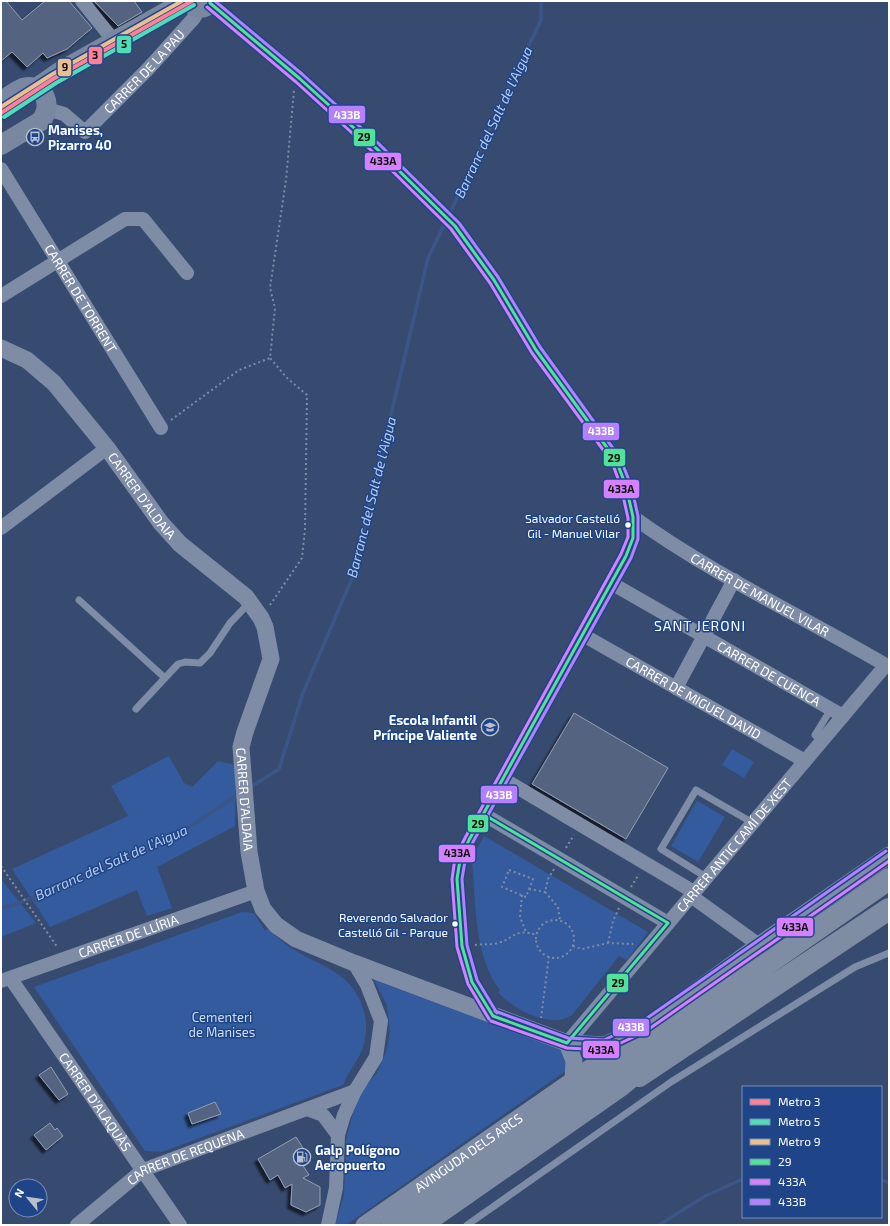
<svg xmlns="http://www.w3.org/2000/svg" width="890" height="1226" font-family="'Exo 2',sans-serif">
<style>
.green{fill:#335b9e}
.lines{fill:none;stroke-linecap:round;stroke-linejoin:round}
.stream{stroke:#3b5686;stroke-width:3.5}
.building{fill:#526380;stroke:#929eb3;filter:url(#shadow)}
.path{stroke:#7e8ca6;stroke-width:2;stroke-dasharray:2 3;stroke-linecap:butt}
.service{stroke:#7e8ca6;stroke-width:7}
.minor{stroke:#7e8ca6;stroke-width:14}
.tertiary{stroke:#7e8ca6;stroke-width:17}
.secondary{stroke:#7987a1;stroke-width:20}
.motorway{stroke:#7e8ca4;stroke-width:22}
.bus-1-casing{stroke:#1f4588;stroke-width:6}
.bus-2-casing{stroke:#1f4588;stroke-width:6}
.bus-3-casing{stroke:#1f4588;stroke-width:6}
.bus-1{stroke:#53e098;stroke-width:3}
.bus-2{stroke:#d580ff;stroke-width:3}
.bus-3{stroke:#b580ff;stroke-width:3}
.metro-1-casing{stroke:#1f4588;stroke-width:7}
.metro-2-casing{stroke:#1f4588;stroke-width:7}
.metro-3-casing{stroke:#1f4588;stroke-width:7}
.metro-1{stroke:#ff8096;stroke-width:4}
.metro-2{stroke:#53dbb7;stroke-width:4}
.metro-3{stroke:#eabe94;stroke-width:4}
.bus-dot{fill:#fff;stroke:#1f4588;stroke-width:1.5}
.labels{text-anchor:middle;dominant-baseline:central;stroke-width:3;stroke-linejoin:round;paint-order:stroke}
.bus-label{font-size:12px;fill:#fff;stroke:#1f4588;text-anchor:end}
.street-label{font-size:13px;fill:#fff;stroke:#1f4588}
.poi-label{font-size:13px;font-weight:bold;fill:#fff;stroke:#1f4588;text-anchor:start}
.park-label{font-size:13px;fill:#cedef8;stroke:#1f4588}
.water-label{font-size:14px;font-style:italic;fill:#b5ccf2;stroke:#1f4588}
.neighbourhood-label{font-size:14px;letter-spacing:1px;fill:#fff;stroke:#1f4588}
.line-badge{stroke:#1f4588;stroke-width:1.5}
.badge-label{font-size:11px;text-anchor:middle;font-weight:bold;fill:#fff}
.pale-badge-label{font-size:11px;text-anchor:middle;font-weight:bold;fill:#111}
</style>
<defs>
<filter id="shadow"><feDropShadow dx="-3.5" dy="3.5" stdDeviation="1" flood-color="#0009"/></filter>
</defs>
<rect width="100%" height="100%" fill="#374b70"/>
<path class="green" d="M732,749L754,762L744,778L722,765Z
M169,756L184,783L192,787L218,761L235,765V826L157,867L172,908L147,916L137,890L50,927L12,869L128,816L111,786Z
M697,801L725,817L698,862L671,846Z
M484,836L648,932L627,960L619,956L572,1015C551,1030 512,1009 498,992L500,990C474,957 476,903 472,862L473,856Z
M1,879L36,923L1,937Z
M242,912L254,913L265,931L267,928C274,934 281,941 288,946C317,966 351,970 363,1008C367,1020 367,1032 364,1044C360,1059 349,1070 343,1085L162,1152L145,1151L34,987Z
M374,980L562,1050L567,1070L346,1225H335L344,1195L346,1140L353,1113L363,1089L377,1073L386,1052L390,1033L387,1005Z"/>
<g class="lines">
<path class="stream" d="M449,215L541,20V1
M249,788L279,769L303,693L353,576L428,258L446,221
M1,908L17,904L177,835L239,794
M881,1180L889,1183
M659,1225L705,1196L743,1179"/>
</g>
<path class="building" d="M1,1H6L22,20L45,1H69L92,28L67,49L47,58L43,53L27,67L12,52L1,61Z
M94,1H134L142,12L118,26Z
M574,713L668,768L626,839L532,784Z
M51,1067L68,1094L59,1100L39,1075Z
M215,1102L221,1114L192,1124L188,1113Z
M50,1123L55,1130L57,1128L63,1136L46,1150L34,1135Z
M296,1137L303,1148L295,1153L309,1175L303,1178L320,1187V1205L306,1212L291,1205L292,1184L285,1188L278,1175L270,1180L258,1159Z"/>
<g class="lines">
<path class="path" d="M171,420L239,370L270,358
M270,605L302,558L305,529L307,395L287,378L270,358L275,308L270,288L286,180L294,90
M566,848L574,835
M1,866L58,948
M554,869L548,879L545,892L558,907L560,921
M509,870L533,879L526,897L502,887Z
M631,887L639,874
M529,889L545,892
M522,895L520,917L526,932
M536 939a19 19 0 1 1 38 0a19 19 0 1 1-38 0Z
M608,943L613,921L619,908
M475,945C482,944 491,945 498,943C515,938 514,928 537,935
M573,946L582,949L608,943L633,944
M541,1018L549,956"/>
<path class="service" d="M79,600L165,678
M136,709L178,664L185,662L200,663L210,653L230,623L250,602
M822,741L815,735L831,709
M706,877L661,849L696,790L753,823
M467,1225L671,1082L855,967L889,953"/>
<g class="minor">
<path d="M82,1L114,41"/>
<path d="M210,3L299,78L376,148L455,226L494,280L536,350L616,460L626,486L633,517V538L626,556L469,840L460,860L457,879L462,946L472,982L493,1016"/>
<path id="s1" d="M47,109L64,114L85,132L148,69L194,18L200,8"/>
<path id="s2" d="M1,169L161,428"/>
<path d="M1,296L125,219H143L187,273"/>
<path id="s3" d="M633,517C713,575 804,617 889,667"/>
<path d="M1,528L107,448"/>
<path id="s4" d="M611,583L843,716"/>
<path id="s5" d="M583,635L805,761"/>
<path d="M676,688L734,580"/>
<path d="M503,779L694,892"/>
<path d="M483,814L668,923"/>
<path d="M691,896L759,945"/>
<path id="s6" d="M11,979L180,1225"/>
<path id="s7" d="M1,981L256,891"/>
<path id="s8" d="M567,1043L886,665"/>
<path d="M307,1109L323,1115L338,1135"/>
<path id="s9" d="M77,1225L143,1170L355,1091"/>
<path d="M328,1225L336,1188L338,1135L344,1115L355,1091L376,1057L381,1021L367,985L354,963"/>
</g>
<g class="tertiary">
<path id="s10" d="M1,348L27,360L54,383L107,448L161,523L180,544L246,597L261,618L265,627L271,659L245,732L241,747L249,852L256,891L263,909L276,925L296,939L354,963L567,1043L605,1045L643,1027"/>
<path d="M567,1043L574,1061L573,1080"/>
<path id="s11" d="M364,1225L573,1080L759,945L889,855"/>
</g>
<path class="secondary" d="M189,1C195,10 205,10 212,1
M35,89L61,71L186,1
M1,101C8,97 16,91 23,88C45,82 53,106 41,121L1,145"/>
<path class="motorway" d="M639,1076L889,909
M392,1225L889,879
M421,1225L620,1086L649,1062"/>
<defs>
<path id="bus-1" d="M210,3L299,78L376,148L455,226L494,280L536,350L616,460L626,486L633,517V538L626,556L469,840L460,860L457,879L462,946L472,982L493,1016
M483,814L668,923
M493,1016L567,1043
M567,1043L668,923"/>
<path id="bus-2" d="M207,7L296,82L373,152L451,229L490,283L532,353L612,462L621,487L628,518V537L621,554L465,838L455,858L452,879L457,947L468,984L489,1019
M491,1021L567,1048L606,1050L646,1031L889,861"/>
<path id="bus-3" d="M215,1L302,74L379,144L459,223L498,277L540,347L620,458L631,485L638,516V539L631,558L473,842L465,861L462,879L467,945L477,980L497,1013
M495,1011L568,1038L604,1040L640,1023L886,851"/>
</defs>
<use href="#bus-1" class="bus-1-casing"/>
<use href="#bus-2" class="bus-2-casing"/>
<use href="#bus-3" class="bus-3-casing"/>
<use href="#bus-1" class="bus-1"/>
<use href="#bus-2" class="bus-2"/>
<use href="#bus-3" class="bus-3"/>
<defs>
<path id="metro-1" d="M1,113L53,79L192,1"/>
<path id="metro-2" d="M4,117L56,83L194,5"/>
<path id="metro-3" d="M1,107L51,75L182,1"/>
</defs>
<use href="#metro-1" class="metro-1-casing"/>
<use href="#metro-2" class="metro-2-casing"/>
<use href="#metro-3" class="metro-3-casing"/>
<use href="#metro-1" class="metro-1"/>
<use href="#metro-2" class="metro-2"/>
<use href="#metro-3" class="metro-3"/>
</g>
<defs>
<symbol id="bus-ring" viewBox="-11 -11 22 22"><circle r="9.5" fill="#1f4588" stroke="#b9c0cd" stroke-width="1.5"/><path d="M-5-6H5V4H4V6H2V4H-2V6H-4V4H-5ZM-3.5-4V0h7V-4ZM-3.5 1.2v1.5H-2V1.2ZM2 1.2v1.5H3.5V1.2Z" fill="#b9c0cd"/></symbol>
<symbol id="school-ring" viewBox="-11 -11 22 22"><circle r="9.5" fill="#1f4588" stroke="#b9c0cd" stroke-width="1.5"/><path d="M0-5L7-2L0 1L-7-2ZM-4 1L0 2.5L4 1V4Q0 6-4 4Z" fill="#b9c0cd"/></symbol>
<symbol id="fuel-ring" viewBox="-11 -11 22 22"><circle r="9.5" fill="#1f4588" stroke="#b9c0cd" stroke-width="1.5"/><path d="M-5.5-6h7V0h2V4h1.3V-2.5L3-4.5l.8-.8L6-3V5H2.5V1h-1V6h-7ZM-4.2-4.7v3.2H.2V-4.7Z" fill="#b9c0cd"/></symbol>
</defs>
<g fill-rule="evenodd">
<use href="#bus-ring" x="25" y="127" width="20" height="20"/>
<use href="#school-ring" x="480" y="717" width="20" height="20"/>
<use href="#fuel-ring" x="292" y="1147" width="20" height="20"/>
</g>
<g class="bus-dot">
<circle cx="628" cy="525" r="3.5"/>
<circle cx="455" cy="924" r="3.5"/>
</g>
<g class="labels">
<g class="bus-label">
<text x="620" y="518">Salvador Castelló<tspan x="620" dy="15">Gil - Manuel Vilar</tspan></text>
<text x="448" y="917">Reverendo Salvador<tspan x="448" dy="15">Castelló Gil - Parque</tspan></text>
</g>
<g class="street-label">
<text stroke="none"><textPath href="#s1" startOffset="130">CARRER DE LA PAU</textPath></text>
<text stroke="none"><textPath href="#s2" startOffset="152">CARRER DE TORRENT</textPath></text>
<text stroke="none"><textPath href="#s10" startOffset="207">CARRER D’ALDAIA</textPath></text>
<text stroke="none"><textPath href="#s3" startOffset="149">CARRER DE MANUEL VILAR</textPath></text>
<text stroke="none"><textPath href="#s4" startOffset="182">CARRER DE CUENCA</textPath></text>
<text stroke="none"><textPath href="#s5" startOffset="127">CARRER DE MIGUEL DAVID</textPath></text>
<text stroke="none"><textPath href="#s10" startOffset="567">CARRER D’ALDAIA</textPath></text>
<text stroke="none"><textPath href="#s8" startOffset="259">CARRER ANTIC CAMÍ DE XEST</textPath></text>
<text stroke="none"><textPath href="#s7" startOffset="135">CARRER DE LLÍRIA</textPath></text>
<text stroke="none"><textPath href="#s6" startOffset="149">CARRER D’ALAQUÀS</textPath></text>
<text stroke="none"><textPath href="#s11" startOffset="127">AVINGUDA DELS ARCS</textPath></text>
<text stroke="none"><textPath href="#s9" startOffset="130">CARRER DE REQUENA</textPath></text>
</g>
<g class="poi-label">
<text x="48" y="130">Manises,<tspan x="48" dy="15">Pizarro 40</tspan></text>
<text x="477" y="720" text-anchor="end">Escola Infantil<tspan x="477" dy="15">Príncipe Valiente</tspan></text>
<text x="315" y="1150">Galp Polígono<tspan x="315" dy="15">Aeropuerto</tspan></text>
</g>
<g class="park-label">
<text x="222" y="1017">Cementeri<tspan x="222" dy="15">de Manises</tspan></text>
</g>
<g class="water-label">
<text transform="translate(493 122) rotate(-65)">Barranc del Salt de l'Aigua</text>
<text transform="translate(371 497) rotate(-76)">Barranc del Salt de l'Aigua</text>
<text transform="translate(111 862) rotate(-24)">Barranc del Salt de l'Aigua</text>
</g>
<g class="neighbourhood-label">
<text x="700" y="625">SANT JERONI</text>
</g>
</g>
<g class="line-badge">
<rect x="116" y="35" width="16" height="19" rx="4" fill="#53dbb7"/>
<rect x="88" y="46" width="15" height="19" rx="4" fill="#ff8096"/>
<rect x="57" y="58" width="15" height="19" rx="4" fill="#eabe94"/>
<rect x="328" y="105" width="38" height="19" rx="4" fill="#b580ff"/>
<rect x="353" y="128" width="23" height="19" rx="4" fill="#53e098"/>
<rect x="364" y="152" width="38" height="19" rx="4" fill="#d580ff"/>
<rect x="582" y="422" width="38" height="19" rx="4" fill="#b580ff"/>
<rect x="603" y="448" width="23" height="19" rx="4" fill="#53e098"/>
<rect x="603" y="479" width="37" height="20" rx="4" fill="#d580ff"/>
<rect x="480" y="785" width="38" height="19" rx="4" fill="#b580ff"/>
<rect x="467" y="814" width="22" height="19" rx="4" fill="#53e098"/>
<rect x="438" y="844" width="38" height="19" rx="4" fill="#d580ff"/>
<rect x="776" y="917" width="38" height="20" rx="4" fill="#d580ff"/>
<rect x="606" y="973" width="23" height="20" rx="4" fill="#53e098"/>
<rect x="612" y="1018" width="38" height="19" rx="4" fill="#b580ff"/>
<rect x="582" y="1040" width="38" height="19" rx="4" fill="#d580ff"/>
</g>
<g class="badge-label">
<text x="347" y="119">433B</text>
<text x="601" y="435">433B</text>
<text x="499" y="799">433B</text>
<text x="631" y="1031">433B</text>
</g>
<g class="pale-badge-label">
<text x="124" y="48">5</text>
<text x="95" y="59">3</text>
<text x="65" y="71">9</text>
<text x="364" y="141">29</text>
<text x="383" y="165">433A</text>
<text x="614" y="462">29</text>
<text x="621" y="493">433A</text>
<text x="478" y="828">29</text>
<text x="457" y="857">433A</text>
<text x="795" y="931">433A</text>
<text x="618" y="987">29</text>
<text x="601" y="1054">433A</text>
</g>
<rect width="890" height="1226" fill="none" stroke="#ffffff" stroke-width="4"/>
<rect x="742" y="1086" width="140" height="132" fill="#1f4588" stroke="#798fb8"/>
<rect x="750" y="1099" width="20" height="6" fill="#ff8096" stroke="#798fb8"/>
<text x="778" y="1106" font-size="12" fill="#ffffff">Metro 3</text>
<rect x="750" y="1119" width="20" height="6" fill="#53dbb7" stroke="#798fb8"/>
<text x="778" y="1126" font-size="12" fill="#ffffff">Metro 5</text>
<rect x="750" y="1139" width="20" height="6" fill="#eabe94" stroke="#798fb8"/>
<text x="778" y="1146" font-size="12" fill="#ffffff">Metro 9</text>
<rect x="750" y="1159" width="20" height="6" fill="#53e098" stroke="#798fb8"/>
<text x="778" y="1166" font-size="12" fill="#ffffff">29</text>
<rect x="750" y="1179" width="20" height="6" fill="#d580ff" stroke="#798fb8"/>
<text x="778" y="1186" font-size="12" fill="#ffffff">433A</text>
<rect x="750" y="1199" width="20" height="6" fill="#b580ff" stroke="#798fb8"/>
<text x="778" y="1206" font-size="12" fill="#ffffff">433B</text>
<g transform="translate(28 1198) rotate(299)"><circle r="19" fill="#1f4588" stroke="#798fb8"/>
<path d="M0-3L7 15L0 10L-7 15Z" fill="#b9c0cd"/>
<text y="-6" font-size="11" font-weight="bold" text-anchor="middle" fill="#ffffff">N</text>
</g>
</svg>
